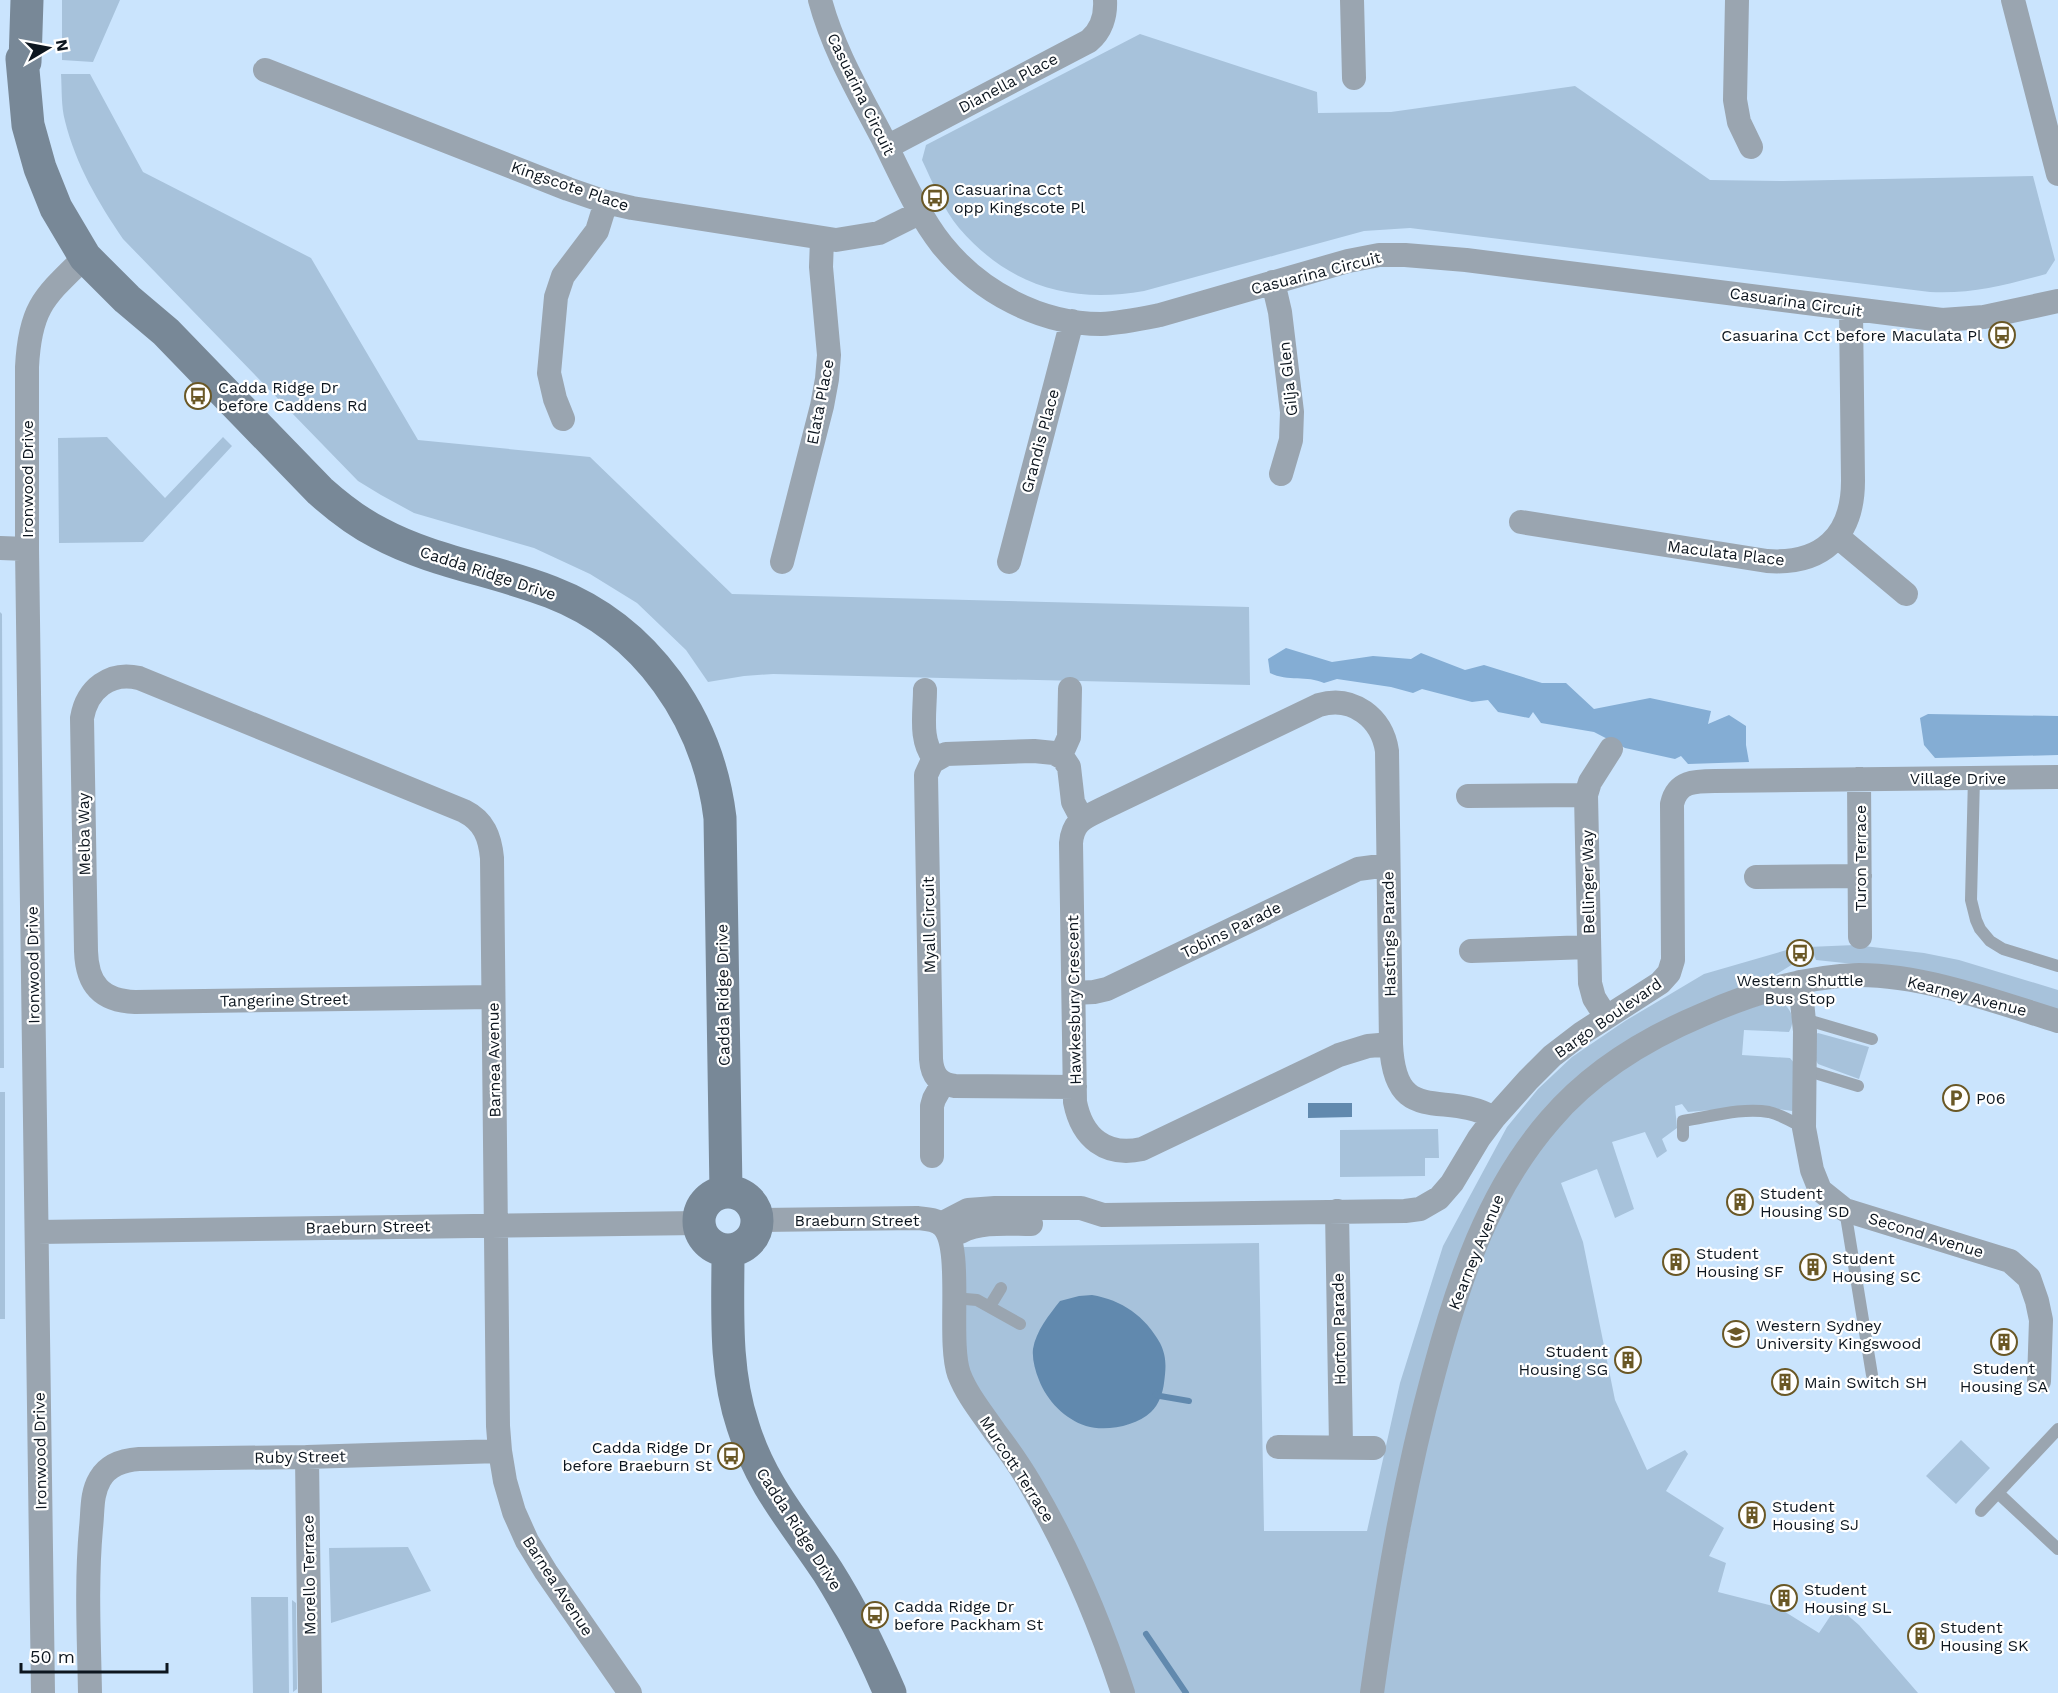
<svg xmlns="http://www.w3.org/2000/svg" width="2058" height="1693" font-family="'Work Sans',sans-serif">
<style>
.green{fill:#a7c2db}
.forest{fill:#84add4}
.water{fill:#6189ae}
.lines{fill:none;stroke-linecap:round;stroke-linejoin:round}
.stream{stroke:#6189ae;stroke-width:6}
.lane{stroke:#9aa5b0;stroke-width:12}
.street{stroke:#9aa5b0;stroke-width:24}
.secondary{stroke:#788897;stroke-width:33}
.labels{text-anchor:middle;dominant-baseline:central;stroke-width:4.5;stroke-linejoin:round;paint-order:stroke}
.street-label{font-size:16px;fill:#0d161f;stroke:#fff}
.poi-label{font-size:16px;fill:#0d161f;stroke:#fff;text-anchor:start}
</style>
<rect width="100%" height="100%" fill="#cae4fd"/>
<path class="green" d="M62,0H120L93,62L62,60Z
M1140,34L1317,92L1318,113L1391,112L1575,86L1710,180L1783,181L2033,176L2055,260L2046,274C2005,285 1973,294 1930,292L1410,228L1364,231L1144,291C1071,304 1009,286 959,228C943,209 933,183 922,160L926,145Z
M61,74H90L143,172L311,258L418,440L590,457L732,594L1249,607L1250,685L773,674L744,676L708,682L686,650L637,603L590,574L534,548L414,513L381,495L358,481L123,239C98,202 76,165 65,121C61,106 62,89 61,74Z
M107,437L165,498L223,437L232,446L143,542L59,543L58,438Z
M0,612L2,614L4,1068H0Z
M1855,945L1924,953L1959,960L2058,990V1012L1873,966L1816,960L1814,955H1809L1808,947Z
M1790,949L1793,964L1772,977L1636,1039L1488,1196L1364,1693H1132L969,1372L965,1355L964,1247L1259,1243L1264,1531H1367L1400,1383L1443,1246L1507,1127L1538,1089L1572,1057L1625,1021L1704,974Z
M1776,1000C1790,1005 1797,1018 1789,1032L1744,1030L1742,1055L1790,1058L1795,1064V1108L1792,1111L1759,1106L1688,1112L1682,1104L1675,1106L1677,1128L1662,1139L1667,1151L1657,1158L1645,1132L1612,1142L1634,1209L1615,1218L1597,1169L1561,1183L1583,1242L1615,1400L1647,1470L1685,1450L1688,1454L1666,1491L1724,1528L1709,1556L1726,1563L1718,1592L1777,1607L1819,1633L1837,1606L1859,1625L1918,1693H1380L1432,1409L1486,1241L1540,1145L1580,1101L1615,1072L1703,1023Z
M1818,1033L1869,1047L1859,1079L1818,1064L1814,1057L1816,1034Z
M0,1092H5V1319H0Z
M1438,1129L1439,1158H1425V1176L1340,1177V1130Z
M1961,1440L1990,1468L1956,1504L1926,1476Z
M408,1547L431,1591L331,1623L329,1548Z
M251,1597H288L289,1693H253Z
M292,1600L296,1603L297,1689L293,1692Z"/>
<path class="forest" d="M1286,648L1332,662L1373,656L1411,659L1421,653L1465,670L1484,665L1542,683H1566L1594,709L1650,698L1711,711L1708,724L1729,715L1746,726V745L1749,762L1688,764L1681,756L1675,759L1625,748L1594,732L1541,723L1533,712L1529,718L1498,712L1488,700L1472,702L1422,689L1413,693L1391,687L1337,679L1324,683C1307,675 1288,682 1270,673L1268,659Z
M1928,714L2058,716V755L1935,758L1924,745L1920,718Z"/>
<path class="water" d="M1308,1103H1352V1117L1308,1118Z
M1092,1295C1122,1300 1145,1316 1160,1343C1167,1357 1166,1368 1164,1383C1163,1392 1159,1405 1151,1412C1136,1426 1106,1432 1086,1426C1065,1419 1047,1401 1039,1380C1035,1370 1032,1359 1033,1349C1036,1331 1049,1315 1060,1301L1079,1296Z"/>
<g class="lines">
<path class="stream" d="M1156,1394L1160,1396L1189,1401
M1146,1634L1186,1693"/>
<path class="lane" d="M1974,777L1971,900L1976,920L1980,929L1990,941L2003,949L2058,966
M1804,1019L1872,1039
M1805,1070L1858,1086
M1683,1136V1121C1710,1117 1742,1107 1769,1112C1782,1115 1793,1122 1804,1128
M1845,1210L1872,1375
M954,1298L977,1300L1020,1324
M990,1306L1001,1288
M1998,1493L2058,1549
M1981,1511L2058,1429"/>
<path class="street" d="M820,0C833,49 859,93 882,137C900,173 917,213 942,245C980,292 1040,324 1101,324C1121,323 1140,319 1160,315L1348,261L1379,255H1405L1466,260L1942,320L1984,317L2058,301
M1352,0L1354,78
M1737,0L1735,100L1739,122L1751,147
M2013,0L2058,174
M265,70L568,189L606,202L632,208L836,240L879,233L921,212
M887,147L1089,41C1101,31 1106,16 1105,0
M1273,282L1280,312L1292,412L1291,440L1281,474
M563,419L555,399L549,373L556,297L563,276L597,231L606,202
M1521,522L1767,561C1822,565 1853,536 1853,481L1851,310
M1838,537L1906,594
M0,548L27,549
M782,562L822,406L827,379L829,355L821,267L822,239
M1009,562L1072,321
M925,690C925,713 919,741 935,759
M1061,755L1069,737L1070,689
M1859,779L1860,937
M1468,796L1586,795
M1756,877L1860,876
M1471,951L1589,947
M1800,982L1805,1031L1804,1128L1812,1170L1820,1190L1845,1210L2010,1261L2029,1278L2037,1301L2041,1320L2039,1381
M1074,993L1094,992L1107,989L1358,869L1388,865
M493,997L135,1002C101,1001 87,984 86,951L82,718C87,689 110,671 139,678L464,811C484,821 490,837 492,858L498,1426L500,1451L505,1481L514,1512L527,1541L546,1572L630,1693
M1606,1017L1594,998L1590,983L1586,795L1590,782L1611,749
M1391,1044L1368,1046L1339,1055L1142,1149C1106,1157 1082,1138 1075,1102L1071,843C1073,819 1087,817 1106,807L1319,705C1353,695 1382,718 1387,751L1391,1044C1395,1129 1445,1089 1494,1118
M1075,1087L955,1086C939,1084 932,1075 931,1059L926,775L932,762L946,754L1034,751L1054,753L1063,758L1069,767L1073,802L1082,819
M932,1156V1106L934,1099L943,1083
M1337,1211L1341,1446
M757,1220L917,1218C926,1219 936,1219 943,1226C964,1247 947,1340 959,1374C967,1395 982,1413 995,1432C1008,1449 1020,1466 1031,1485C1070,1551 1099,1620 1123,1693
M941,1224L968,1210L995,1208H1081L1103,1215L1405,1211L1420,1209L1439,1198L1452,1183L1479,1138L1494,1118L1528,1080L1552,1056L1582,1033L1660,983L1669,973L1673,960L1672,804C1677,781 1695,781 1715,781L2058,777
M37,1232L699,1223
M960,1232C981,1221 1008,1224 1031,1224
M1278,1447L1374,1448
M307,1457L310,1693
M43,1693L27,549V367C30,307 44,297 85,257
M90,1693C89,1638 86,1583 91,1528C93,1511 91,1494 100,1479C108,1465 124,1460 139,1459L307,1457L500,1451
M1372,1693C1387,1585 1405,1478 1434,1372C1458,1283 1488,1191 1550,1120C1590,1073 1645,1039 1702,1015C1752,993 1805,976 1859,975C1924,975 1997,1002 2058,1021"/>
<path class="secondary" d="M27,0L25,62L22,59L28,125L40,168L56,208L85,257L127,299L166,332L320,491C338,507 357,522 379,533C433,562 495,570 551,592C647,629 708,719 720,818L726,1191
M699 1221a29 29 0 1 1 58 0a29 29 0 1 1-58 0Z
M728,1250C728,1310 724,1369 743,1426C761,1485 795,1522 828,1572C852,1610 872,1651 890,1693"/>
</g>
<defs>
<symbol id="bus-ring" viewBox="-11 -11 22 22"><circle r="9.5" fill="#fff" stroke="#6a5826" stroke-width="1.5"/><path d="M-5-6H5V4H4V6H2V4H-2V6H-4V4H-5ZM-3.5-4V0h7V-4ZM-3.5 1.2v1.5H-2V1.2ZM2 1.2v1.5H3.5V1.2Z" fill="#6a5826"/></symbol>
<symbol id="parking-ring" viewBox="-11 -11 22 22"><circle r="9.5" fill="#fff" stroke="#6a5826" stroke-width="1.5"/><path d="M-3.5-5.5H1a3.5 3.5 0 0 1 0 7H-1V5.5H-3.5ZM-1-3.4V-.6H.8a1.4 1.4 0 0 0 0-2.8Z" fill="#6a5826"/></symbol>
<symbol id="building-ring" viewBox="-11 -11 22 22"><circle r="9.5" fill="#fff" stroke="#6a5826" stroke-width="1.5"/><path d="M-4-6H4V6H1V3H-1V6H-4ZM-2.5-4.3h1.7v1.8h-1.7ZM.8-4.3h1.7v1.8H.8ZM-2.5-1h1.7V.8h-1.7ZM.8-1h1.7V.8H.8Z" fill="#6a5826"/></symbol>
<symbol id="university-ring" viewBox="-11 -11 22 22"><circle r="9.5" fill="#fff" stroke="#6a5826" stroke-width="1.5"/><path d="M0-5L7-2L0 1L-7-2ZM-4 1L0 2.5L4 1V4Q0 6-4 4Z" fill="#6a5826"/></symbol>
</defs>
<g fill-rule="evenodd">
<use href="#bus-ring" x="920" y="183" width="30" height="30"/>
<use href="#bus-ring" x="1987" y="320" width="30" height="30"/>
<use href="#bus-ring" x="183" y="381" width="30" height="30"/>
<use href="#bus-ring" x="1785" y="938" width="30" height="30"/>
<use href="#parking-ring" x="1941" y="1083" width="30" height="30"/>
<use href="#building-ring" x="1725" y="1187" width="30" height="30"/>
<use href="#building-ring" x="1661" y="1247" width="30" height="30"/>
<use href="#building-ring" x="1798" y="1252" width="30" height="30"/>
<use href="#university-ring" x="1721" y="1319" width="30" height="30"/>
<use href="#building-ring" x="1989" y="1327" width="30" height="30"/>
<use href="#building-ring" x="1613" y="1345" width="30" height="30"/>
<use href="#building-ring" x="1770" y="1367" width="30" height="30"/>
<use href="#bus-ring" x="716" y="1441" width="30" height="30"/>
<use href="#building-ring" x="1737" y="1500" width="30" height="30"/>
<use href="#building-ring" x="1769" y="1583" width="30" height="30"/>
<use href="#bus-ring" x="860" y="1600" width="30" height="30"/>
<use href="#building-ring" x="1906" y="1621" width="30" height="30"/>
</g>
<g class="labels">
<g class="street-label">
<text transform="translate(1008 83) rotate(-28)">Dianella Place</text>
<text transform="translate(861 94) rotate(64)">Casuarina Circuit</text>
<text transform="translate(570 186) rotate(19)">Kingscote Place</text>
<text transform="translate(1316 273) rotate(-14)">Casuarina Circuit</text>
<text transform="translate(1796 302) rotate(8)">Casuarina Circuit</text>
<text transform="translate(1288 379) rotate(-96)">Gilja Glen</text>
<text transform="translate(820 402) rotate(-79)">Elata Place</text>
<text transform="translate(1040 441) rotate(-75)">Grandis Place</text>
<text transform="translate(27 479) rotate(-90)">Ironwood Drive</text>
<text transform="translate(1726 553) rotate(7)">Maculata Place</text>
<text transform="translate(488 573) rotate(18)">Cadda Ridge Drive</text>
<text x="1958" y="778">Village Drive</text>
<text transform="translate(84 834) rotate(-91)">Melba Way</text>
<text transform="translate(1860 858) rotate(-90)">Turon Terrace</text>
<text transform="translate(1588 882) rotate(-91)">Bellinger Way</text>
<text transform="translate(929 925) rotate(-91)">Myall Circuit</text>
<text transform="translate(1231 930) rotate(-26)">Tobins Parade</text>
<text transform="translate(1389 934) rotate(-91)">Hastings Parade</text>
<text transform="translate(33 965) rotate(-91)">Ironwood Drive</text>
<text transform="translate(723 995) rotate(-91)">Cadda Ridge Drive</text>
<text transform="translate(1967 996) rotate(14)">Kearney Avenue</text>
<text transform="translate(284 1000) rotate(-1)">Tangerine Street</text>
<text transform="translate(1074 1000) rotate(-91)">Hawkesbury Crescent</text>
<text transform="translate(1608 1018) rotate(-35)">Bargo Boulevard</text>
<text transform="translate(494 1060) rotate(-91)">Barnea Avenue</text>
<text x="857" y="1220">Braeburn Street</text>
<text transform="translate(368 1227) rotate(-1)">Braeburn Street</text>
<text transform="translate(1926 1235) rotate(17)">Second Avenue</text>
<text transform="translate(1476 1252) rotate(-68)">Kearney Avenue</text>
<text transform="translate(1339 1329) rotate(-91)">Horton Parade</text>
<text transform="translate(40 1451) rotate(-91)">Ironwood Drive</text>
<text transform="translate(300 1457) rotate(-1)">Ruby Street</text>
<text transform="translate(1017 1469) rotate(57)">Murcott Terrace</text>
<text transform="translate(799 1529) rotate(57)">Cadda Ridge Drive</text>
<text transform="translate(309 1575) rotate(-91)">Morello Terrace</text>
<text transform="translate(558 1586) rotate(57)">Barnea Avenue</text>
</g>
<g class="poi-label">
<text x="954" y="189">Casuarina Cct<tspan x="954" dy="18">opp Kingscote Pl</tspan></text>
<text x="1982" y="335" text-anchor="end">Casuarina Cct before Maculata Pl</text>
<text x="218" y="387">Cadda Ridge Dr<tspan x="218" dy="18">before Caddens Rd</tspan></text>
<text x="1800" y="980" text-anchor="middle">Western Shuttle<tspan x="1800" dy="18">Bus Stop</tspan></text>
<text x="1976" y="1098">P06</text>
<text x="1760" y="1193">Student<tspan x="1760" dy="18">Housing SD</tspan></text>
<text x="1696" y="1253">Student<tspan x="1696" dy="18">Housing SF</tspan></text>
<text x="1832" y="1258">Student<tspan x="1832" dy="18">Housing SC</tspan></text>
<text x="1756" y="1325">Western Sydney<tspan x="1756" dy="18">University Kingswood</tspan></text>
<text x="1608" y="1351" text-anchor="end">Student<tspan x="1608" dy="18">Housing SG</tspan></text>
<text x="2004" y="1368" text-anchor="middle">Student<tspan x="2004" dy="18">Housing SA</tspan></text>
<text x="1804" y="1382">Main Switch SH</text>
<text x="712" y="1447" text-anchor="end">Cadda Ridge Dr<tspan x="712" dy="18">before Braeburn St</tspan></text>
<text x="1772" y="1506">Student<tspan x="1772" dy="18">Housing SJ</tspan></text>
<text x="1804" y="1589">Student<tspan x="1804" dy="18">Housing SL</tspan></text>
<text x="894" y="1606">Cadda Ridge Dr<tspan x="894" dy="18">before Packham St</tspan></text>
<text x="1940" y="1627">Student<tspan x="1940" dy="18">Housing SK</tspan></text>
</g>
</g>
<g transform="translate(48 48) rotate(80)" stroke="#ffffff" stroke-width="4.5" paint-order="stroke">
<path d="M0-4.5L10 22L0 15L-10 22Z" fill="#0d161f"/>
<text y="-9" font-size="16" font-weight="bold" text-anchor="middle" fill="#0d161f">N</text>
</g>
<path d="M21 1663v9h146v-9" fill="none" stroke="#0d161f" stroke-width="3"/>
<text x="30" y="1663" font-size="18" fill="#0d161f" stroke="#ffffff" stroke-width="4.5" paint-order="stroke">50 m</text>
</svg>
